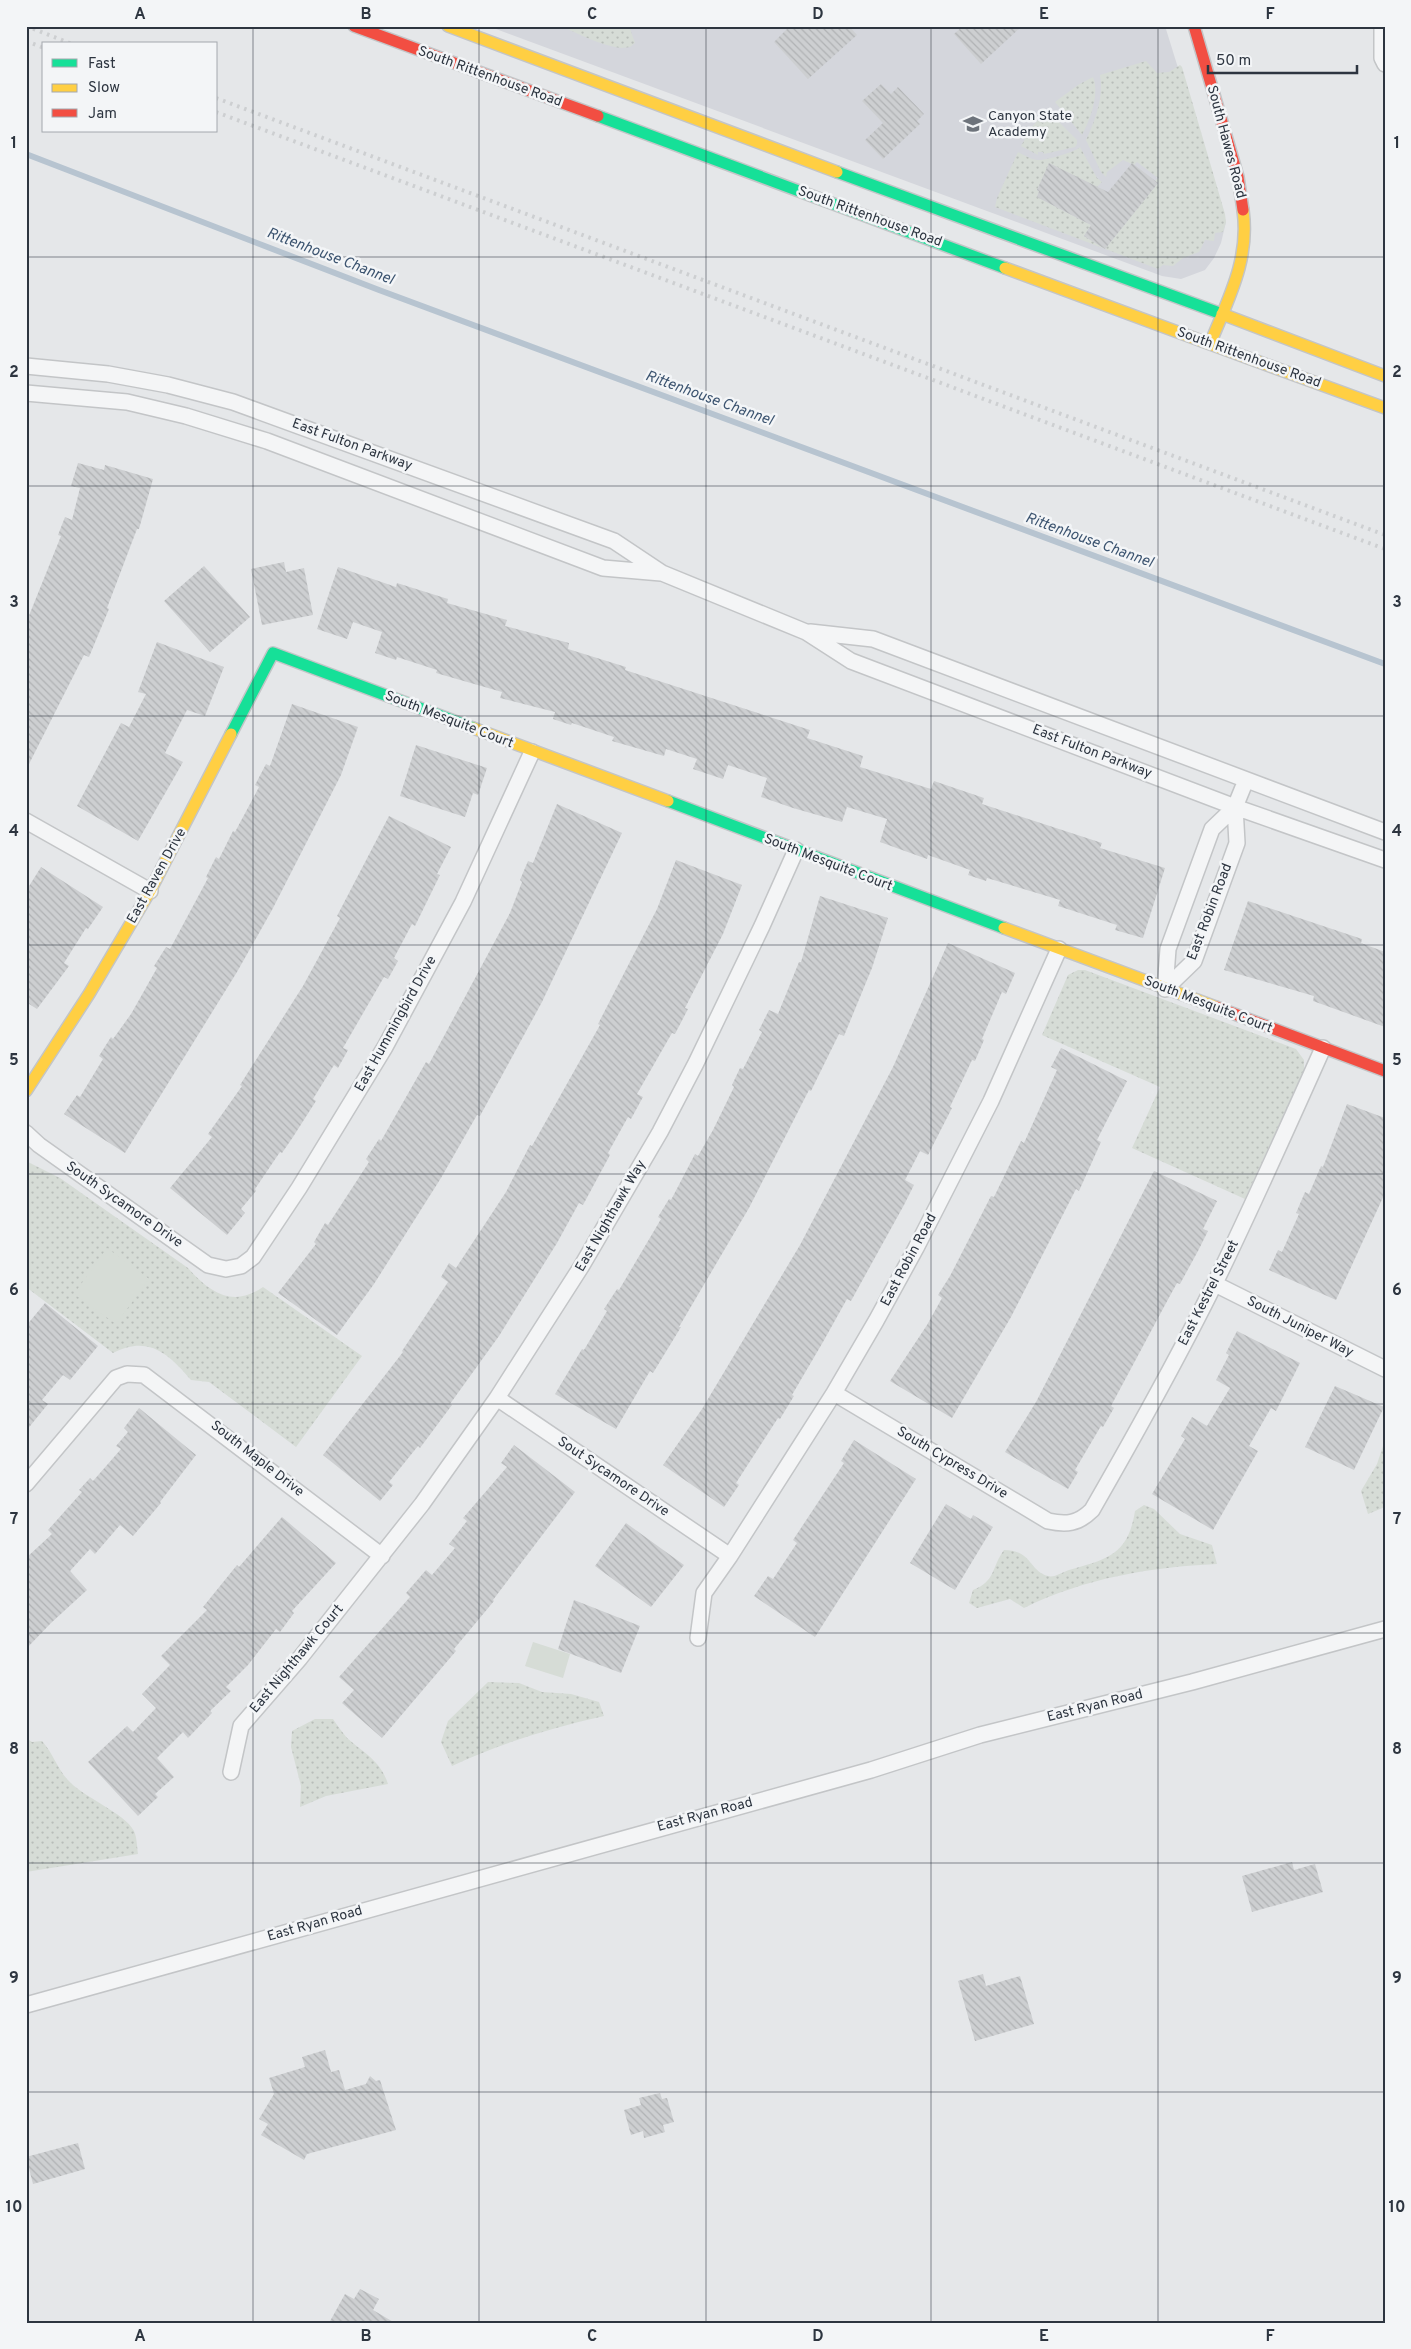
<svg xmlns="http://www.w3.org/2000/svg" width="1411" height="2349" font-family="Overpass,sans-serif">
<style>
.built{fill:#d4d6dc}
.green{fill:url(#green-dots)}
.pitch{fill:#d6dcd6}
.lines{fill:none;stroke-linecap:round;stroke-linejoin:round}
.stream{stroke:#b7c4d0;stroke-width:6}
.building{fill:url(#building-back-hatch)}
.street-casing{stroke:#c3c5c7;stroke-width:18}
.fast-casing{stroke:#c3c5c7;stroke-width:14}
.slow-casing{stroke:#c3c5c7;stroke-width:14}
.jam-casing{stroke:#c3c5c7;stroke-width:14}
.street{stroke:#f4f5f6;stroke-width:15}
.fast{stroke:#16e098;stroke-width:11}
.slow{stroke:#ffcf43;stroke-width:11}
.jam{stroke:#f24e42;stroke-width:11}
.rail{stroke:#cdcfd1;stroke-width:4;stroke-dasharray:2.5 5;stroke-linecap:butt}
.grid{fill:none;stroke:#2d3540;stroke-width:1;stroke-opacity:0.55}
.labels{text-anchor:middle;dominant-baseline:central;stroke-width:5;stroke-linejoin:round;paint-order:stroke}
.street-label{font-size:14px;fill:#2d3540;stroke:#f3f5f7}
.poi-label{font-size:14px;fill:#2d3540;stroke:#f3f5f7;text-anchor:start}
.water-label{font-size:15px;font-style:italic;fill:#3c5470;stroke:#f3f5f7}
.neatline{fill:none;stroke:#2d3540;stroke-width:2}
.grid-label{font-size:16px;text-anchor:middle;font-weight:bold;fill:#2d3540}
</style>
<defs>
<pattern id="green-dots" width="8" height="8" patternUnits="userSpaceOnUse" patternTransform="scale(1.25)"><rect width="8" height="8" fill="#d6dcd6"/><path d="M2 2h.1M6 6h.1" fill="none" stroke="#b8bdb9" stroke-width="1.8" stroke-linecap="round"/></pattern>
<pattern id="building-back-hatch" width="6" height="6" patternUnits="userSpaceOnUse" patternTransform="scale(1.25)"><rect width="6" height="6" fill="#cdcfd1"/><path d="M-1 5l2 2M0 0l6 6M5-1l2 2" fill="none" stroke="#b0b2b4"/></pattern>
</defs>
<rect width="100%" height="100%" fill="#e5e7e9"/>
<path class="built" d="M488,26H1165L1226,222L1221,243L1214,258L1205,270L1181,279L1162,276Z"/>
<path class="green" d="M560,26H629L635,43L630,47C612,52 578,33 560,26Z
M1146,61L1157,73L1169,72L1180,65L1182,67L1225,214L1226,222L1223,232L1215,233L1214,241L1205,240L1199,252L1183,258L1173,266L1163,265L1158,269L995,207L997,198L1018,152C1024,155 1030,159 1037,160C1044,161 1076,152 1080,147L1097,178L1102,182L1097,187L1050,164L1037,190L1039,191L1037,197L1091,225L1084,236L1105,249L1158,183L1155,181L1158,178L1137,162L1134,165L1123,160L1107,172L1106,177L1101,172L1086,140C1095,121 1104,97 1100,75Z
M1093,77C1100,94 1090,120 1082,135L1055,102L1078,85Z
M1047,110L1077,140V144L1075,147L1044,154L1043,152H1038V155L1021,146L1031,128Z
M1078,970H1085L1296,1049L1304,1060V1071L1245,1199L1132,1148L1160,1087L1042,1035L1068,975Z
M26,1161L60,1178L188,1268C210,1293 233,1308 263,1287L362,1356L296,1447L209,1382L191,1380C168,1353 148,1335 113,1353L26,1287Z
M1385,1440V1507L1368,1514L1361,1491L1377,1464Z
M1144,1505L1154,1509L1180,1534L1212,1545L1217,1564C1151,1567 1085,1578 1024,1608L1010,1599L977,1608L969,1603L973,1590C996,1581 991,1568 1004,1550C1032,1550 1029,1571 1048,1576C1054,1578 1063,1572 1069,1570C1108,1559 1128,1555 1135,1511Z
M488,1682L519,1683L542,1692L571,1694L599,1702L604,1716C551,1728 501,1743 452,1766L441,1742L448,1721Z
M315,1719H333C337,1725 342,1732 347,1738C364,1753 381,1761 388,1784L326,1796L300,1807L301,1786L291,1747L292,1731Z
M26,1738L32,1742L42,1741C53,1753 57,1768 67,1779C82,1797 125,1813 134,1831C137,1838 137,1847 138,1854L26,1872Z"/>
<path class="pitch" d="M107,1248L149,1279L116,1324L74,1294Z
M533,1642L570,1654L563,1678L525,1666Z"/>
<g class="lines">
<path class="stream" d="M26,154L379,290L1385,664"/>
</g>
<path class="building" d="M790,26H849L857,35L808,79L774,42Z
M963,26H1022L981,64L954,34Z
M881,84L891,94L898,87L924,114L917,121L920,124L883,159L865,140L883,123L862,101Z
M1049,163L1108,192L1132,163L1158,183L1105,249L1084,236L1091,225L1037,197L1039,191L1037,190Z
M78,463L104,470L105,465L153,479L139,529H137L107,608L109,609L89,657L84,655L26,770V623L61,536L58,535L65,517L72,520L80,488L71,486Z
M284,562L286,572L304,568L313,615L262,625L251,569Z
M204,566L250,617L210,652L164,601Z
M338,567L396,587L397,583L448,599L447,603L507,620L505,626L569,643L568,649L626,667L625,670L810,730L807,738L863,756L860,767L931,789L934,781L984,798L982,804L1102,843L1100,848L1165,868L1143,938L1115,930L1117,925L1058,906L1060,900L987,878L986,881L968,875L970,870L928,855L927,859L880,842L887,819L847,807L842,822L793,808L761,797L767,778L728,765L723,779L693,769L697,759L666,749L664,756L612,741L614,737L572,723L571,725L553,719L555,712L500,698L502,692L436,673L437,670L397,657L396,660L375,653L382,632L353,622L347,639L317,629Z
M157,642L224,667L205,716L187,710L165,753L183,762L138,841L77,806L121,723L129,727L146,694L138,692Z
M292,704L358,727L341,775L272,910L237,972L125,1153L64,1114L77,1095L80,1097L103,1059L99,1056L111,1037L113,1039L131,1014L157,968L154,966L166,947L170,949L208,878L206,877L216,857L219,859L233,831L235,832L259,787L255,785L266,764L270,766Z
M416,745L487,768L478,795L473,793L465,817L400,796Z
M557,804L622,833L542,1002L480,1116L477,1115L441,1178L374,1284L337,1335L278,1293L316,1244L314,1242L325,1223L328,1225L369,1162L366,1159L379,1139L381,1141L426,1062L429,1064L510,913L522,882L520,880L528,861L533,863Z
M389,816L451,847L437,874L440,875L415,926L412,924L394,958L398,961L388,979L384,977L343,1048L348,1050L338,1068L334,1065L313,1099L316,1101L293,1137L282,1153L280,1152L255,1189L256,1191L241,1209L245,1213L227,1235L170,1188L212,1137L208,1134L242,1086L240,1085L303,986L340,918L337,916Z
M676,860L742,885L723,934L685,1008L688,1009L675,1034L672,1033L637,1094L643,1097L631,1119L628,1117L608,1153L610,1155L583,1205L579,1203L557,1243L499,1336L450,1404L452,1405L420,1448L418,1446L389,1482L393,1485L380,1501L323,1455L403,1352L402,1351L448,1282L441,1277L449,1263L456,1268L506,1192L530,1145L532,1146L600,1025L598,1024L657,909Z
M41,867L103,907L88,929L86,928L64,963L69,966L37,1009L26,1002V891Z
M820,896L888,918L872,968L844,1036L839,1034L811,1091L809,1090L749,1208L679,1327H681L653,1373L650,1371L616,1429L555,1394L582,1349L584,1350L607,1311L604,1309L617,1289L619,1290L661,1219L658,1217L669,1199L671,1200L695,1154L698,1156L713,1130L734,1087L732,1085L740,1068L743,1069L762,1032L759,1030L769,1010L778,1014L799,962H801Z
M1248,901L1362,939L1361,943L1385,952V1027L1313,1001L1314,996L1224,970Z
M948,943L1015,973L1006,994L1002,992L982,1039L984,1040L975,1061L972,1060L950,1107L952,1108L928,1155L920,1151L905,1180L914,1185L904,1205L851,1301L847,1299L823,1342L792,1395L794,1396L780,1419L778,1418L736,1483L739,1485L724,1507L663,1465L702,1409L800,1245L893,1067Z
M1061,1048L1127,1081L1097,1140L1101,1142L1079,1191L1076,1189L1011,1317L952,1418L890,1381L927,1325L942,1298L938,1295L950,1276L991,1196L994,1197L1021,1141L1024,1143L1057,1070L1051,1067Z
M1347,1104L1385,1118V1193L1336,1300L1269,1270L1278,1250L1282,1252L1299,1214L1296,1213L1305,1192L1309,1194L1321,1166L1323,1167Z
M1154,1171L1217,1201L1203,1229L1208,1231L1198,1251L1180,1284L1177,1283L1165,1305L1111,1406L1114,1408L1103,1427L1101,1426L1075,1470L1078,1472L1068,1489L1005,1452L1036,1402Z
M45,1303L98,1346L70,1380L63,1375L42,1400L48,1404L26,1431V1326Z
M1237,1331L1300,1363L1276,1411L1271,1408L1249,1446L1258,1451L1213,1530L1152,1494L1185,1439L1181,1436L1192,1417L1207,1426L1230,1388L1216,1380L1229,1355L1226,1353Z
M1335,1386L1384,1407L1354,1470L1305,1447Z
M139,1408L196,1455L160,1502L161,1503L133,1536L120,1525L95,1554L90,1549L70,1571L87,1590L51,1623L26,1649V1558L52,1534L48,1530L82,1492L79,1490L90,1478L93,1481L121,1449L116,1446L128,1432L124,1428Z
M854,1440L916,1479L815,1637L754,1596L768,1576L773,1579L797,1543L793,1540L844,1463L841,1461Z
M514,1445L575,1492L493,1600L494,1601L454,1649L456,1651L382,1738L342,1703L354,1690L339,1677L410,1597L406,1593L426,1570L432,1575L455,1548L449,1544L467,1521L463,1518L507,1467L501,1463Z
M946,1504L971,1519L973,1515L993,1527L955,1590L910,1563Z
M282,1517L336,1563L292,1611L294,1613L280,1632L276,1629L248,1665L226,1687L231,1691L210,1711L212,1713L188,1738L183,1732L157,1758L174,1777L155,1794L158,1797L138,1816L88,1762L127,1726L133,1732L156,1708L142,1694L170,1665L161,1656L207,1610L203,1607L237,1565L239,1567Z
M626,1523L684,1565L651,1607L595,1566Z
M574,1600L640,1626L621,1673L558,1649Z
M1292,1862L1294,1870L1315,1864L1323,1892L1252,1912L1242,1876Z
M983,1974L986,1986L1020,1976L1034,2024L975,2041L958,1981Z
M325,2050L331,2072L339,2070L345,2090L366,2084L370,2076L376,2081L380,2080L396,2130L307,2154L304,2160L261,2135L268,2124L259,2119L274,2094L269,2078L305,2067L302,2057Z
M660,2093L662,2099L667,2098L674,2122L663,2125L665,2132L644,2138L643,2131L631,2135L624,2110L641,2105L639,2098Z
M78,2143L85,2169L33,2184L26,2157Z
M360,2289L379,2299L373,2310L395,2323H329L345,2294L354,2299Z"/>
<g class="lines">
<defs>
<path id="street" d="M1382,26V58L1385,64
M26,366L108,374L168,385L233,402L614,541L662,573L806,632L851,661L1235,807L1385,860
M26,393L127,402L186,416L267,441L603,568L661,573
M810,632L873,639L1385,832
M26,821L150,891
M1165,989L1168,949L1212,829L1235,807L1246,780
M1165,989L1194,961L1237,843L1235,807
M26,1133L39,1145L208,1265L226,1269L241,1266L253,1257L299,1188L385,1047L463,902L532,752
M1215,1284L1385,1369
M834,1393L1048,1521C1066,1525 1078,1524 1092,1510C1135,1435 1177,1360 1215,1283C1253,1205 1288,1126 1323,1048
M497,1398L730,1556
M26,1484L116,1378L127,1374L144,1375L382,1556
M698,1638L704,1593L730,1556L834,1393L876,1321L916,1248L991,1101L1059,949
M231,1772L241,1726L300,1658L422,1504L497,1398L581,1267L660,1132L696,1063L762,926L796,850
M26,2005L871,1770L980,1735L1192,1682L1385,1629"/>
<path id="fast" d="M598,116L1005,268
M837,172L1222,314
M231,734L273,653L473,728
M668,801L1004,928"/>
<path id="slow" d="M448,26L837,172
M1005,268L1210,344C1228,299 1250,260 1243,210
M1222,314L1385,376
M1210,344L1385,408
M473,728L668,801
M1004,928L1216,1007
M26,1091L89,994L150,891L231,734"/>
<path id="jam" d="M354,26L598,116
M1194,26L1238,177L1243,210
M1216,1007L1385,1071"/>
</defs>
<use href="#street" class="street-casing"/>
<use href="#fast" class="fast-casing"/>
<use href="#slow" class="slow-casing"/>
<use href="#jam" class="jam-casing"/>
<use href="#street" class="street"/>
<use href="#fast" class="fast"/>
<use href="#slow" class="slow"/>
<use href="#jam" class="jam"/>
<path class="rail" d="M26,26L72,44
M26,41L44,48
M216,98L1385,535
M216,112L1385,549"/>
</g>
<path class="grid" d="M253,26V2323M479,26V2323M706,26V2323M931,26V2323M1158,26V2323M26,257H1385M26,486H1385M26,716H1385M26,945H1385M26,1174H1385M26,1404H1385M26,1633H1385M26,1863H1385M26,2092H1385"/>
<defs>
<symbol id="school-bare" viewBox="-9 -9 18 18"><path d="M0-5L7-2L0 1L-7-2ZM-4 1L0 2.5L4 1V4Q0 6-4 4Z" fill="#6d737b" stroke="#f3f5f7" stroke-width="2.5" paint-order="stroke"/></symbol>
</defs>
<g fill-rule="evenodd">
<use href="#school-bare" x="959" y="110" width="28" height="28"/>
</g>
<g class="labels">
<g class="street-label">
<text transform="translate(490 77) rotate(20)">South Rittenhouse Road</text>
<text transform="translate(1226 142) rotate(75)">South Hawes Road</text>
<text transform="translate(870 217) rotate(20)">South Rittenhouse Road</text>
<text transform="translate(1249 358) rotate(20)">South Rittenhouse Road</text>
<text transform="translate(352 445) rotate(20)">East Fulton Parkway</text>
<text transform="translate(449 720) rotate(21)">South Mesquite Court</text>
<text transform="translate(1092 752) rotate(21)">East Fulton Parkway</text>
<text transform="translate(828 863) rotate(21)">South Mesquite Court</text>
<text transform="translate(157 876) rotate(-61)">East Raven Drive</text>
<text transform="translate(1210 912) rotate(-69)">East Robin Road</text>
<text transform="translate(1208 1005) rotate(21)">South Mesquite Court</text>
<text transform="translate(396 1024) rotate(-61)">East Hummingbird Drive</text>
<text transform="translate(124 1205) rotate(35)">South Sycamore Drive</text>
<text transform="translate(611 1216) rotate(-60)">East Nighthawk Way</text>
<text transform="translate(909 1260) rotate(-62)">East Robin Road</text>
<text transform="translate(1209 1293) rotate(-63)">East Kestrel Street</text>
<text transform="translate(1300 1327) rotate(27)">South Juniper Way</text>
<text transform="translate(257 1459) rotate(38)">South Maple Drive</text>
<text transform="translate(952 1463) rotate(31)">South Cypress Drive</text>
<text transform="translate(613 1477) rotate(34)">Sout Sycamore Drive</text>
<text transform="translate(297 1659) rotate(-50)">East Nighthawk Court</text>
<text transform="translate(1095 1706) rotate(-14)">East Ryan Road</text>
<text transform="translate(705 1815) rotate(-15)">East Ryan Road</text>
<text transform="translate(315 1924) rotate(-16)">East Ryan Road</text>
</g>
<g class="poi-label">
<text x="988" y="116">Canyon State<tspan x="988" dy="16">Academy</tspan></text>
</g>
<g class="water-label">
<text transform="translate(330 257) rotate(21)">Rittenhouse Channel</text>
<text transform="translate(709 399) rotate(20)">Rittenhouse Channel</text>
<text transform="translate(1089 541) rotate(20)">Rittenhouse Channel</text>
</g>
</g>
<rect width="1411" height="2349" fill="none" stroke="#f3f5f7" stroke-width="55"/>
<rect x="42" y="42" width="175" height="90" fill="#f3f5f7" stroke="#a4a8ae"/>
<rect x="52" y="59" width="25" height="8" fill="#16e098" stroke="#a4a8ae"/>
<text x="88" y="68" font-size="15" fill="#2d3540">Fast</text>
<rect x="52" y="84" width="25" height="8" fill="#ffcf43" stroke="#a4a8ae"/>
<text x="88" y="92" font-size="15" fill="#2d3540">Slow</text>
<rect x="52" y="109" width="25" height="8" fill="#f24e42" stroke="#a4a8ae"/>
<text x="88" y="118" font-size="15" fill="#2d3540">Jam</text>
<path d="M1208 65v8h149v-8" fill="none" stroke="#2d3540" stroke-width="2.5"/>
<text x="1216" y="65" font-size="15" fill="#2d3540" stroke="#f3f5f7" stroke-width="4" paint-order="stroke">50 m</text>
<rect x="28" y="28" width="1356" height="2294" class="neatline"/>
<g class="grid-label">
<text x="140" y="19">A</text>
<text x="366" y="19">B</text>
<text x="592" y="19">C</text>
<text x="818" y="19">D</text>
<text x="1044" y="19">E</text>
<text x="1270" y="19">F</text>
<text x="14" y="148">1</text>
<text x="1397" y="148">1</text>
<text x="14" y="377">2</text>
<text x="1397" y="377">2</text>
<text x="14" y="607">3</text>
<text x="1397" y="607">3</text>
<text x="14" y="836">4</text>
<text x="1397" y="836">4</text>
<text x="14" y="1065">5</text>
<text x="1397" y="1065">5</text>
<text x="14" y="1295">6</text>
<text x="1397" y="1295">6</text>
<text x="14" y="1524">7</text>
<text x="1397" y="1524">7</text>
<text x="14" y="1754">8</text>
<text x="1397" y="1754">8</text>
<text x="14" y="1983">9</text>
<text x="1397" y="1983">9</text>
<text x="14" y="2212">10</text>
<text x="1397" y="2212">10</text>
<text x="140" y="2341">A</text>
<text x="366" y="2341">B</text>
<text x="592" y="2341">C</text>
<text x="818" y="2341">D</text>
<text x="1044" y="2341">E</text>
<text x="1270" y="2341">F</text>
</g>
</svg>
